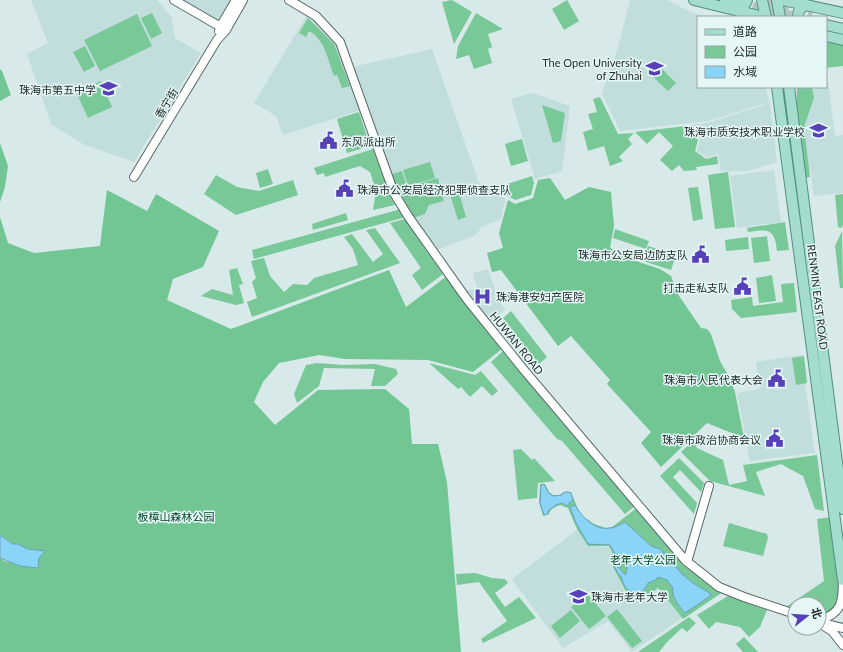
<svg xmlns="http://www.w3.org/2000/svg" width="843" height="652" font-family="Lato,'Noto Sans SC',sans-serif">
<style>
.built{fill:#c1dedd}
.green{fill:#79c898}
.forest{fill:#71c694}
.water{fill:#8ad4f8;stroke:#6ca2bb}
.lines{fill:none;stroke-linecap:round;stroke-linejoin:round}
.major-tunnel{stroke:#b3c3c3;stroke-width:10;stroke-dasharray:10 5;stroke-linecap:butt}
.minor-casing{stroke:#596968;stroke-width:10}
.major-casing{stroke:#518f80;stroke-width:12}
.minor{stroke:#fff;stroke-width:8}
.major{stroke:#a4dcce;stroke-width:10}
.labels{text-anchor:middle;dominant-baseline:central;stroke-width:3;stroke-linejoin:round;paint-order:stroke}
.poi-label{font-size:11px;fill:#252d2c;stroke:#e4f7f6;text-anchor:end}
.street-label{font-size:11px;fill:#252d2c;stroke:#e4f7f6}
.park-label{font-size:11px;fill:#004828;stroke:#e4f7f6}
</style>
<rect width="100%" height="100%" fill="#d7e9e9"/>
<path class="built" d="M31,0H157L171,16L175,38L201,53L134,162L83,144L51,124L27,54L48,43Z
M182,0H235L220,27Z
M630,0H667L693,13L706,17H698V87H765L770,102L708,121L620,131L602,94L618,48Z
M307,15L313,18L336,44L361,110L283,135L276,116L254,103Z
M432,49L479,183L506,199L500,220L482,226L476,235L434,251L396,191L352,67Z
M826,67L835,136L843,135V193L814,196L811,173L805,160L803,87H826Z
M532,93L570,106L562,171L535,179L511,99Z
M770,103L777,162L747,171H721L718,154L707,157L697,151L700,139L697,134L688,130L691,125L707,123Z
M774,170L781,222L737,228L730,176Z
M488,269L499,301L505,310L490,323L466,291L477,288L473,273Z
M801,355L815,453L750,461L737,393L760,389L756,362Z
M578,529L588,546L609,547L613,554L610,563L624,590L640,603L658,589L682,618L632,652L608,621L563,648L512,579Z"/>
<path class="green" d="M452,0L472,12L454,44L442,2Z
M567,0L579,21L564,30L552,9Z
M152,13L162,33L151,39L141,18Z
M476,13L503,29L488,34L492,47L488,49L492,63L474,69L469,55L456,59L458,46Z
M137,14L152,46L100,71L84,40Z
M308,18L334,44L350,86L342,88L337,75L334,76C328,61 325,39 309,31L306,37L299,33Z
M826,38L843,42V66L826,68Z
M85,46L95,66L84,72L73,52Z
M661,68L676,83L668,91L653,77Z
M101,81L112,107L88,118L76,92Z
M797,87H812L814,98L804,127L810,177L802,178L796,121Z
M600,97L618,134L634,133L628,139L632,144L619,157L623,161L610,166L604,146L588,151L583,132L593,129L588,114L597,112L593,99Z
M542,105L565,113L561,141L553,143Z
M359,112L370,146L347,153L337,119Z
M686,126L685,131L695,136L698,140L695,151L706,159L717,156L718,164L696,167L697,170L684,171L679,165L672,171L660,160L673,146L659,132L647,144L635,132Z
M522,139L528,161L511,166L505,144Z
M373,149L390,195L395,205L373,210L376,191L370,172L360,166L325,177L324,173L317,175L314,168Z
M430,162L435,178L408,186L403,170Z
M268,169L273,184L260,188L256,173Z
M402,171L407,187L438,178L444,201L429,205L425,214L410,219L389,175Z
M728,172L735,227L715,229L708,175Z
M216,175L237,187L259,191L293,180L298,195L236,215L204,194Z
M532,176L534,183L531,195L515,200L495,188Z
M698,187L703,219L693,221L688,188Z
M458,189L466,217L458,220L449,191Z
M843,194V225L841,228L838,227L835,195Z
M401,209L406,217L254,259L252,250Z
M346,213L348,220L313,230L312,224Z
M405,219L443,274L422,290L412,275L421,268L390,223Z
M785,222L789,250L777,251C775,228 768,229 748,232L747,228Z
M375,228L400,263L252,317L247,302L257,298L252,282L256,278L251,261L264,258L270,276L284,292L293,284L307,285L314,278L358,265L353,249L344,237L352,234L373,262L383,254L366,230Z
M615,229L649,241L646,249L613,238Z
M842,231L843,288H840L835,246Z
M767,236L770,261L754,263L751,238Z
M748,237L749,249L726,251L725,240Z
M648,246L676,255L671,270L643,261Z
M237,268L243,284L239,285L244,303L236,305L201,296L212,289L233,295L229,270Z
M772,275L776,301L759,303L756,278Z
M794,283L797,312L741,318L732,309L731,300L752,297L753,306L783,302L781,284Z
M511,311L547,357L539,364L503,318Z
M503,351L635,506L625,514L562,441L557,439L491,362Z
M804,356L807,383L796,385L792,358Z
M317,363L343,365L375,364L396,369L398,374L385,386H371L375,369L324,368L319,386L297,403L294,394L306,365Z
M429,363L475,375L481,371L498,391L492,396L482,386L470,397L461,387L458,389Z
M693,441L697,448L723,460L729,485L747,481L743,465L817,455L824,511L815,509L803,476L781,464L756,472L765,496L710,481L681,452Z
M521,449L532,460L534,458L555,481L538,483L537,498L518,500L513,450Z
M679,458L704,483L701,492L680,470L673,477L697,503L694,514L660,476Z
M540,484H545L549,492L553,495H560C564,491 566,491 571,492L580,514L594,524L606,528L612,527L638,507L684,561L726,590L683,619L658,588L640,602L625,590L610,562L613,554L609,546H588L577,529L568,508L560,505C555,507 550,509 549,514L543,516L539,502Z
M832,517L840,577L837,604L827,615L819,617V604H795V610L786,607L824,581L817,519Z
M729,523L767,534L768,538L763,556L723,546Z
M475,573L492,578L505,579L508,583L495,593L505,607L519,597L536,618L483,643L481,639L507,621L479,582L457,585L456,574Z
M587,593L606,616L589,629L571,607Z
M728,596L767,610L760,627L749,637L740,627L716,622L709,629L697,615Z
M617,609L642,641L632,648L607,617Z
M571,610L580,621L560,638L551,626Z
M689,617L696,623L687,632L682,628L668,641L659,652H638Z
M744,637L758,652H743L736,644Z"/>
<path class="forest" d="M0,69L2,71L11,95L0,101Z
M0,143L8,166L5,187L0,202Z
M550,178L565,200L589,187L611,192L614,226L610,247L618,255L660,269L671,276L677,293L701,328L707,329L711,334L720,361L728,375L735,392L744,438L707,423L661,467L641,443L651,432L607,384L610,380L571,336L558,346L501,270L492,272L487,253L503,248L499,233L508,200L515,204L533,198L538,180Z
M107,190L147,211L156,194L219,231L203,267L173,279L167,300L231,329L389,270L406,307L447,276L503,348L473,372L428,360L345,359L319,355L279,363L263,382L254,402L275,425L318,390L385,389L409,409L412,444H438L447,482L461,652H0V558L4,561L38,568L39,558L45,551L27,549L18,544H13L0,535V217L8,243L34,253L100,246Z"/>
<path class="water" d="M544,484L548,492L553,496L562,495L563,493L567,492L571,493L573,500L566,506L562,503L556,505L548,511V514L544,515L540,503L541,485Z
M575,505C582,517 595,531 610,528C615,528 621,524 625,522L651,546L660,549L682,574L693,583L711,594L709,597L685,613C680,607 671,597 673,588L667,580L658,577L656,580L648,583L642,593C627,593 625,589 621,576L619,575L612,562H614L625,575L627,570V566L622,563L623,558L620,555L615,554L610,545L588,544L576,523L570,507Z
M0,535L12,544H18L27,549L45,551L39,558L38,568L20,566L0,558Z"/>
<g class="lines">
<path class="major-tunnel" d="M765,0L813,12
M738,3L795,17"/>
<defs>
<path id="minor" d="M174,0L226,30
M289,0L316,16L340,42L394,193L408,216L466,298L524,370L685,560L719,587L744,597L795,614
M219,31L220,27L236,0
M134,177L217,40L226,30L243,0
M687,562L709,486
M819,620C843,614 843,600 843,578
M819,623L832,631L843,645
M826,624L843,628"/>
<path id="major" d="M694,0L763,17
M725,0L736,2
M762,0L766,17
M777,0L780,17
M783,0L843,13
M735,10L743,8L747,0
M798,17C798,10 801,6 807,5
M826,25L843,29
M826,36L843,40
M777,87L843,580
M789,87L843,509"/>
</defs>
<use href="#minor" class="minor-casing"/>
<use href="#major" class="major-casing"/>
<use href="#minor" class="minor"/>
<use href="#major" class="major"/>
</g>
<defs>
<symbol id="university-bare" viewBox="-9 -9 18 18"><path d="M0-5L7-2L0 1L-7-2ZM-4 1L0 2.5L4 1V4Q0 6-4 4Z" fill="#5740b8" stroke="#e4f7f6" stroke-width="2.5" paint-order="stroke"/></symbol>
<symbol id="school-bare" viewBox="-9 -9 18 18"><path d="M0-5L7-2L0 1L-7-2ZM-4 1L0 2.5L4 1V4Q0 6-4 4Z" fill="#5740b8" stroke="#e4f7f6" stroke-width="2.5" paint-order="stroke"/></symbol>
<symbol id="civic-bare" viewBox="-9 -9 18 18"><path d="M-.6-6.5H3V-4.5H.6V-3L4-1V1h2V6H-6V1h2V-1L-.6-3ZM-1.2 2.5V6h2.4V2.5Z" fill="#5740b8" stroke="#e4f7f6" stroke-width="2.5" paint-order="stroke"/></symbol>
<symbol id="hospital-bare" viewBox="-9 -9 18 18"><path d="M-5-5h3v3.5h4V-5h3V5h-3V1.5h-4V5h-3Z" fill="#5740b8" stroke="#e4f7f6" stroke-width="2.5" paint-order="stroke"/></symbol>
</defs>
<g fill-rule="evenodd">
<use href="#university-bare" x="642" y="56" width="25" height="25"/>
<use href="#school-bare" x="96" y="76" width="25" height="25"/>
<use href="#school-bare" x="806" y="118" width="25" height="25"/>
<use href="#civic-bare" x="316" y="128" width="25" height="25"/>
<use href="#civic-bare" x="332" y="176" width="25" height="25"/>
<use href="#civic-bare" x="688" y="242" width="25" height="25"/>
<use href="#civic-bare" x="730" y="274" width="25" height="25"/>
<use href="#hospital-bare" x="470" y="284" width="25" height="25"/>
<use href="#civic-bare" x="764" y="366" width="25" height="25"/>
<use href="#civic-bare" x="762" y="426" width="25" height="25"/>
<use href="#university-bare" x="566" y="584" width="25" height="25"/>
</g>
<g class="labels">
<g class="poi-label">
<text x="642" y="62">The Open University<tspan x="642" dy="13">of Zhuhai</tspan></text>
<text x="96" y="89">珠海市第五中学</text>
<text x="805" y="131">珠海市质安技术职业学校</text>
<text x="341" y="141" text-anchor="start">东风派出所</text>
<text x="357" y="189" text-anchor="start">珠海市公安局经济犯罪侦查支队</text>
<text x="688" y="254">珠海市公安局边防支队</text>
<text x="729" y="287">打击走私支队</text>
<text x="496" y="296" text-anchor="start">珠海港安妇产医院</text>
<text x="763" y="379">珠海市人民代表大会</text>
<text x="761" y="439">珠海市政治协商会议</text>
<text x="591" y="596" text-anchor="start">珠海市老年大学</text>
</g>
<g class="street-label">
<text transform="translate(166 103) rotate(-59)">香宁街</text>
<text transform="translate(818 297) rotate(83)">RENMIN EAST ROAD</text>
<text transform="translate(517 343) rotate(51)">HUWAN ROAD</text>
</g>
<g class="park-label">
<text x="176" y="516">板樟山森林公园</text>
<text x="643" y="559">老年大学公园</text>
</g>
</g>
<rect x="697" y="16" width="130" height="72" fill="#e4f7f6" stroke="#98a6a5"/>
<rect x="705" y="29" width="20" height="6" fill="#a4dcce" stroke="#98a6a5"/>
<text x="733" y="36" font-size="12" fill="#252d2c">道路</text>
<rect x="705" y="46" width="20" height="12" fill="#79c898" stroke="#98a6a5"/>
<text x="733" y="56" font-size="12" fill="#252d2c">公园</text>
<rect x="705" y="66" width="20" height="12" fill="#8ad4f8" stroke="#98a6a5"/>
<text x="733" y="76" font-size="12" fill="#252d2c">水域</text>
<g transform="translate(807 616) rotate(73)"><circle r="19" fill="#e4f7f6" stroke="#98a6a5"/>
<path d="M0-3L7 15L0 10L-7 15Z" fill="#5740b8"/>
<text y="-6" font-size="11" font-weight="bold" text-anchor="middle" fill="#252d2c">北</text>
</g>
</svg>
